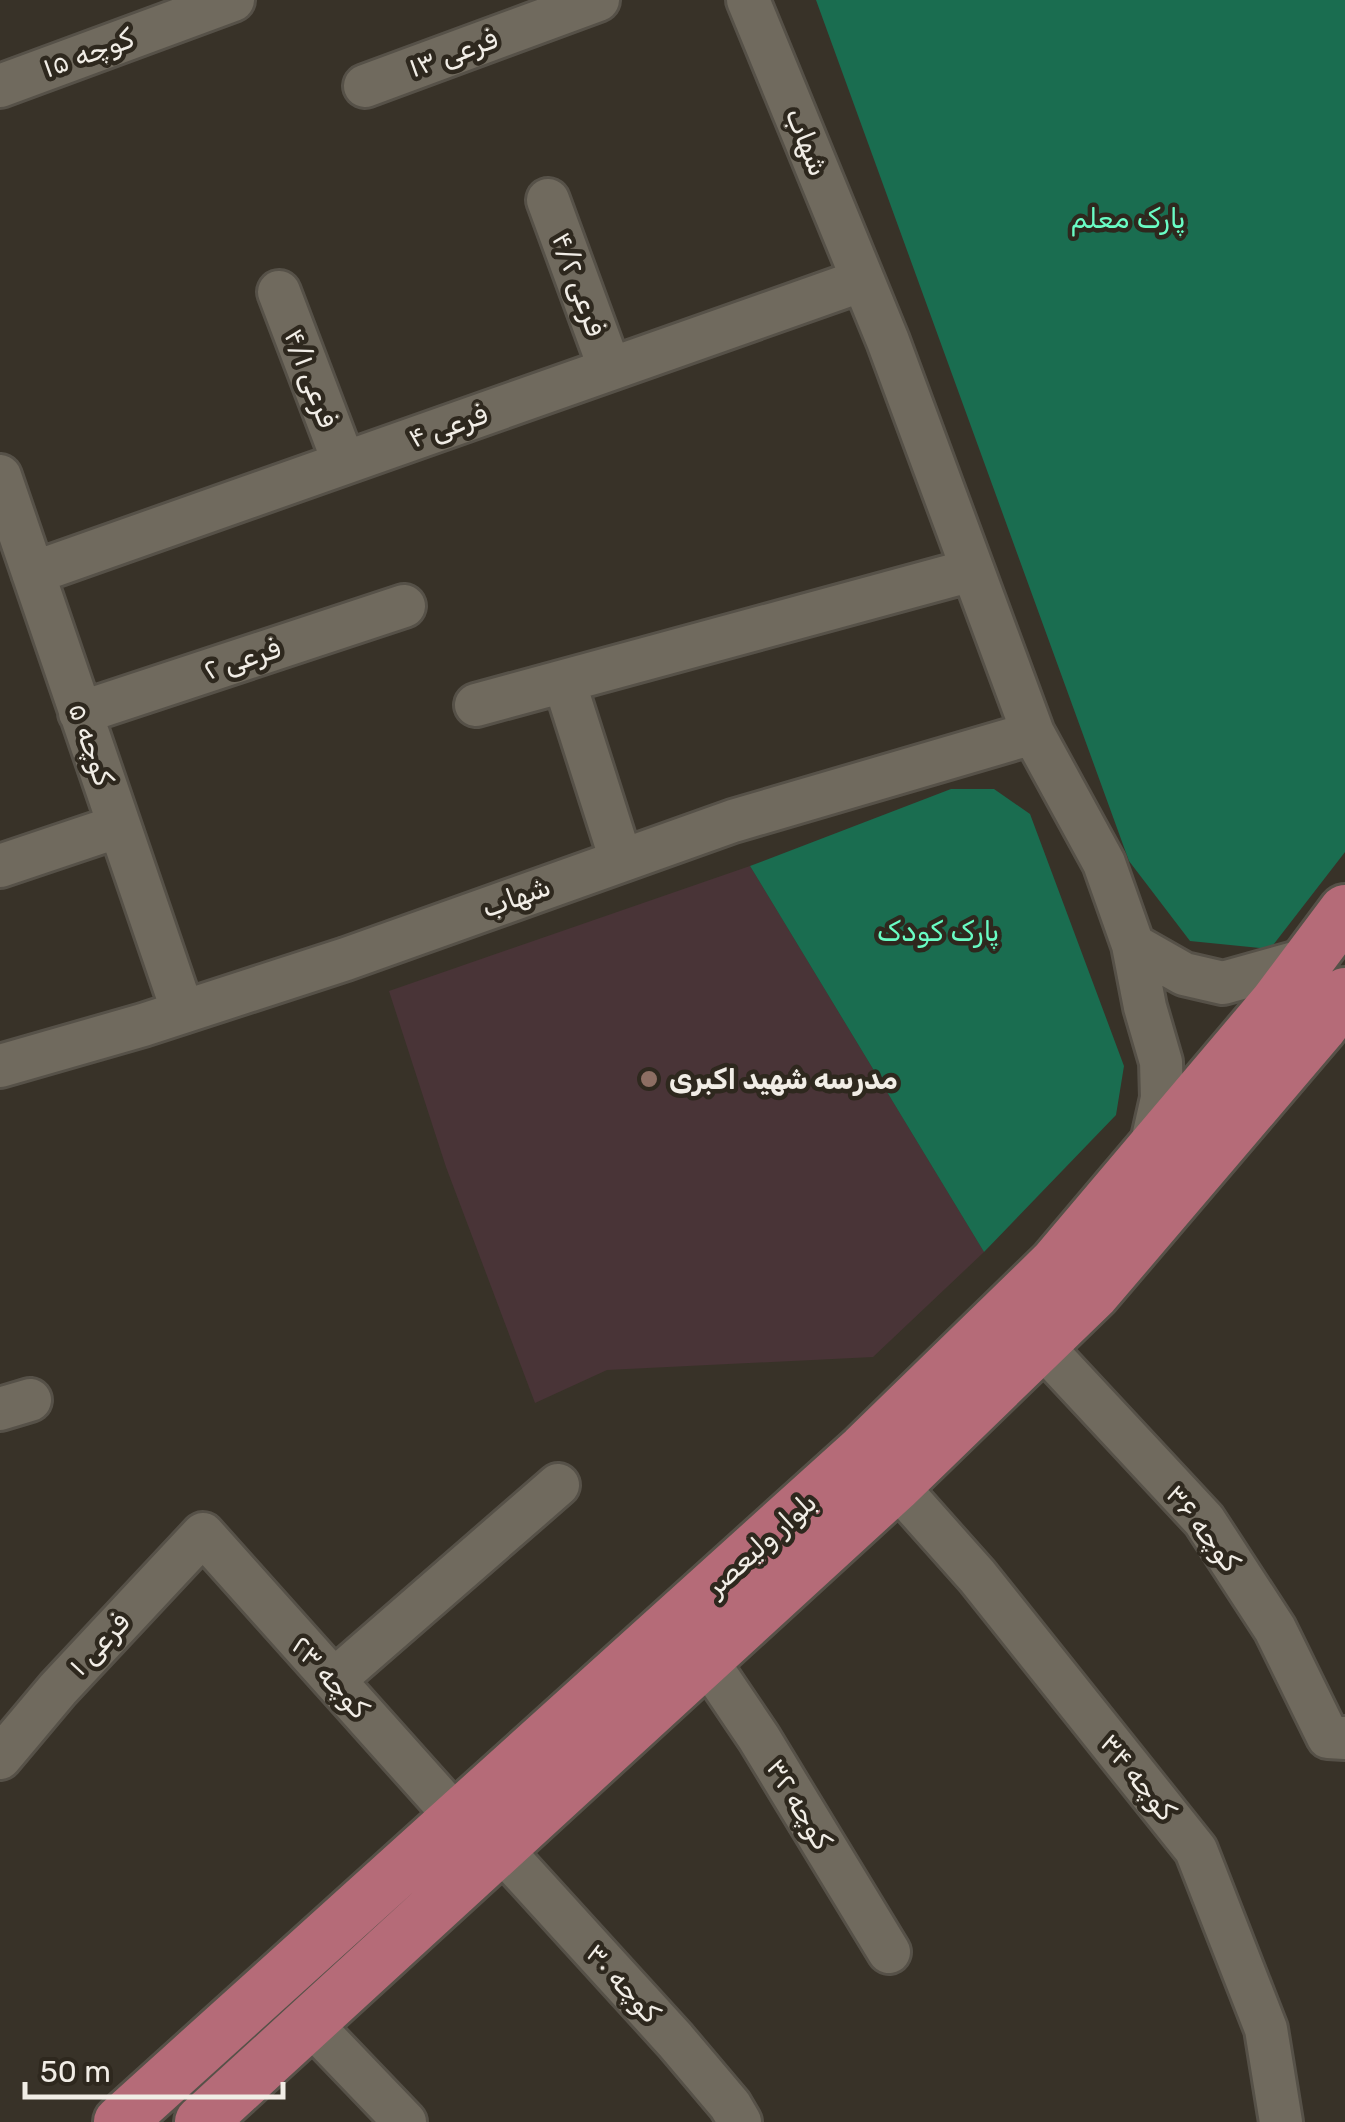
<svg xmlns="http://www.w3.org/2000/svg" width="1345" height="2122" font-family="Rubik,Vazirmatn,sans-serif">
<style>
.education{fill:#493437}
.green{fill:#1a6d50}
.lines{fill:none;stroke-linecap:round;stroke-linejoin:round}
.minor-casing{stroke:#565148;stroke-width:48}
.major-casing{stroke:#565148;stroke-width:58}
.minor{stroke:#706a5e;stroke-width:42}
.major{stroke:#b56b78;stroke-width:52}
.education-dot{fill:#8d6e63;stroke:#2e281e;stroke-width:4}
.labels{text-anchor:middle;dominant-baseline:central;stroke-width:9;stroke-linejoin:round;paint-order:stroke}
.street-label{font-size:28px;fill:#f1ede6;stroke:#2e281e}
.park-label{font-size:28px;fill:#69fcc4;stroke:#2e281e}
.poi-label{font-size:28px;font-weight:bold;fill:#f1ede6;stroke:#2e281e;text-anchor:start}
</style>
<rect width="100%" height="100%" fill="#383228"/>
<path class="education" d="M750,866L984,1252L873,1357L607,1370L535,1403L446,1167L389,991Z"/>
<path class="green" d="M816,0H1345V852L1270,949L1190,941L1129,861Z
M951,789H994L1030,814L1124,1066L1116,1115L984,1252L750,866Z"/>
<g class="lines">
<defs>
<path id="minor" d="M748,0L888,341L1033,733L1104,863L1133,945L1145,1007L1161,1062L1162,1098L1151,1147
M0,86L233,0
M365,86L598,0
M548,200L610,369
M279,292L344,463
M0,476L183,1012
M33,573L863,280
M564,681L621,860
M476,705L972,570
M80,713L404,606
M0,866L119,826
M1133,945L1184,974L1223,983L1309,959
M0,1066L143,1025L346,959L733,821L1033,733
M1041,1345L1204,1520L1275,1629L1328,1737L1345,1738
M0,1409L30,1400
M896,1485L977,1576L1196,1850L1266,2029L1281,2122
M705,1658L759,1738L889,1952
M334,1680L558,1485
M0,1758L58,1689L203,1534L458,1819
M501,1849L675,2040L730,2105L740,2122
M309,2022L405,2122"/>
<path id="major" d="M120,2122L864,1450L1055,1264L1276,1003L1345,911
M201,2122L896,1485L1094,1293L1320,1028L1345,994"/>
</defs>
<use href="#minor" class="minor-casing"/>
<use href="#major" class="major-casing"/>
<use href="#minor" class="minor"/>
<use href="#major" class="major"/>
</g>
<circle class="education-dot" cx="649" cy="1079" r="10"/>
<g class="labels">
<g class="street-label">
<text transform="translate(88 53) rotate(-20)">کوچه ۱۵</text>
<text transform="translate(453 53) rotate(-20)">فرعی ۱۳</text>
<text transform="translate(807 142) rotate(68)">شهاب</text>
<text transform="translate(579 284) rotate(70)">فرعی ۴/۲</text>
<text transform="translate(311 378) rotate(69)">فرعی ۴/۱</text>
<text transform="translate(448 426) rotate(-19)">فرعی ۴</text>
<text transform="translate(242 659) rotate(-18)">فرعی ۲</text>
<text transform="translate(91 744) rotate(71)">کوچه ۵</text>
<text transform="translate(516 897) rotate(-20)">شهاب</text>
<text transform="translate(1203 1528) rotate(52)">۳۶ کوچه</text>
<text transform="translate(761 1544) rotate(-42)">بلوار ولیعصر</text>
<text transform="translate(99 1644) rotate(-47)">فرعی ۱</text>
<text transform="translate(330 1677) rotate(48)">کوچه ۲۳</text>
<text transform="translate(1138 1777) rotate(51)">کوچه ۳۴</text>
<text transform="translate(799 1804) rotate(59)">کوچه ۳۲</text>
<text transform="translate(623 1983) rotate(48)">کوچه ۳۰</text>
</g>
<g class="park-label">
<text x="1128" y="218">پارک معلم</text>
<text x="938" y="931">پارک کودک</text>
</g>
<g class="poi-label">
<text x="669" y="1079">مدرسه شهید اکبری</text>
</g>
</g>
<path d="M25 2082v15h258v-15" fill="none" stroke="#f1ede6" stroke-width="5"/>
<text x="40" y="2082" font-size="30" fill="#f1ede6" stroke="#2e281e" stroke-width="8" paint-order="stroke">50 m</text>
</svg>
